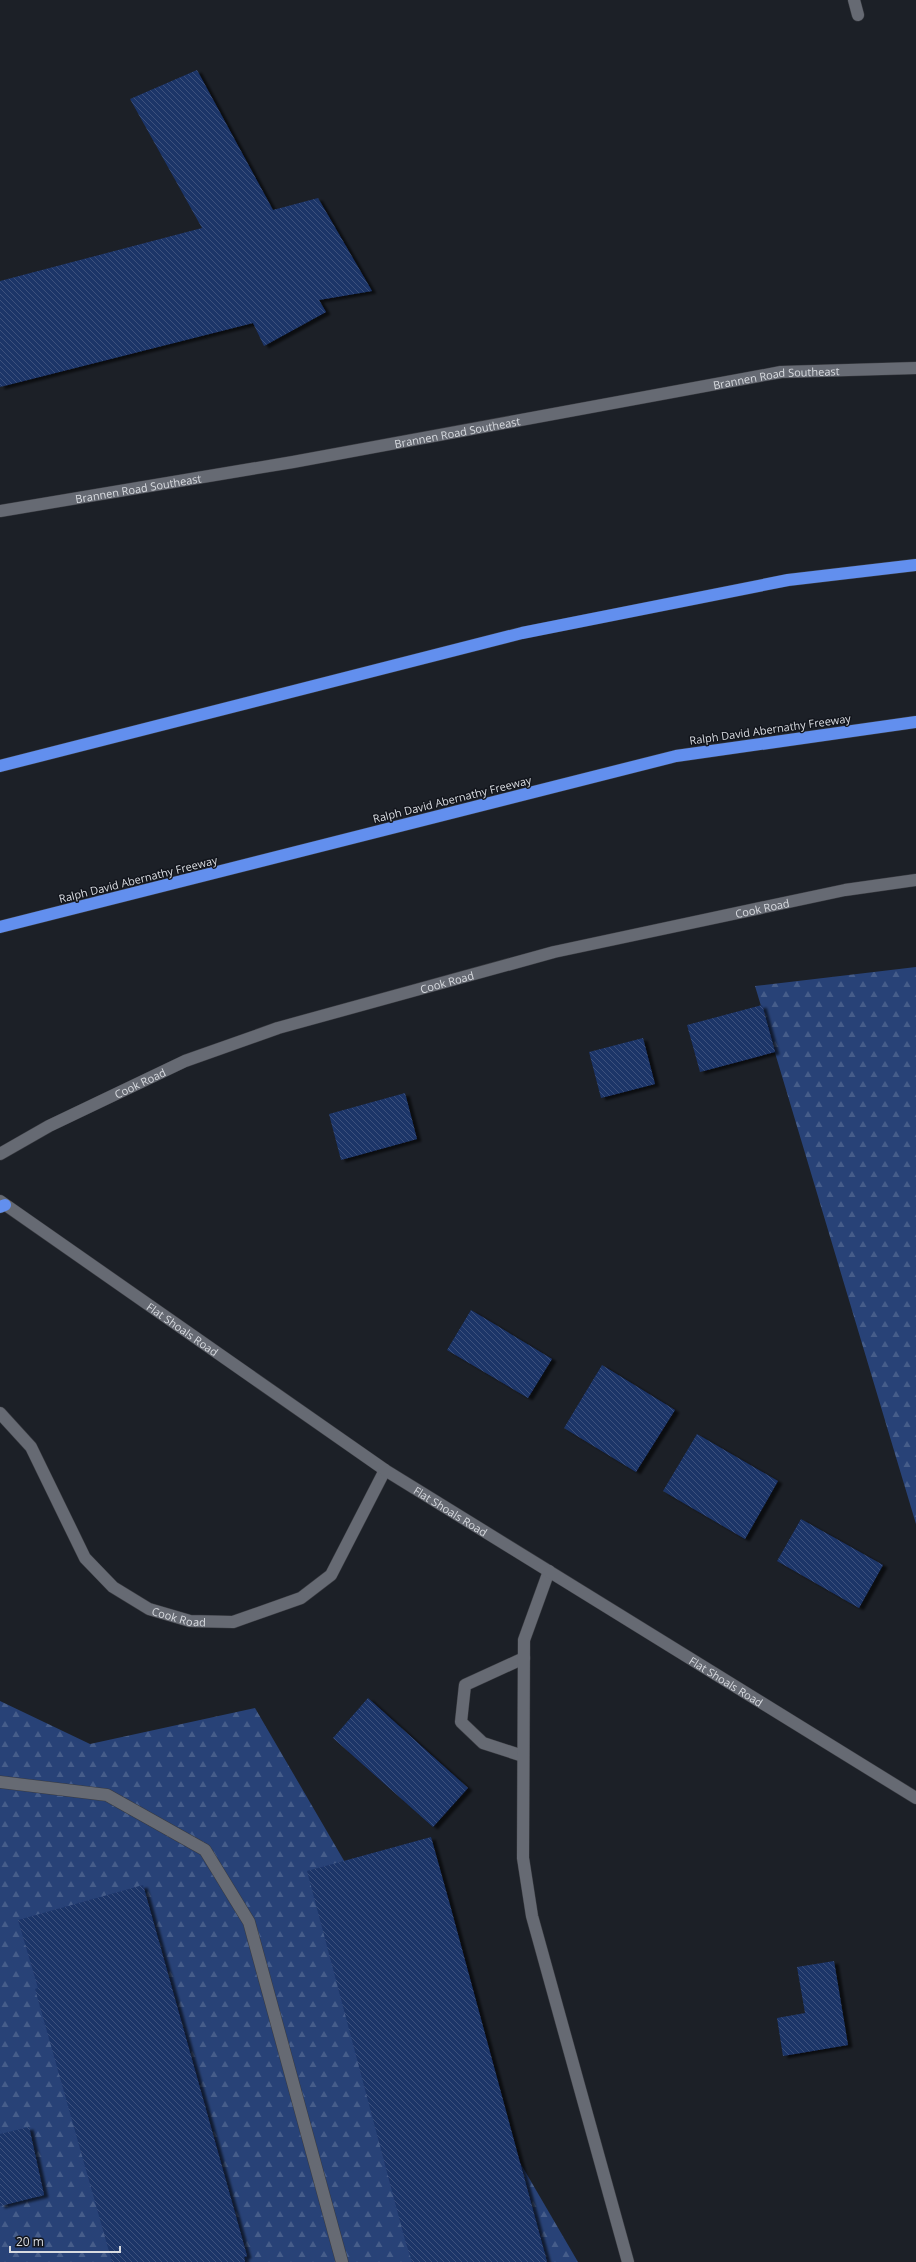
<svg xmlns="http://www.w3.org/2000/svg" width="916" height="2262" font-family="'Open Sans',sans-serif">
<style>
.forest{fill:url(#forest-firs)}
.building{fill:url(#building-back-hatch);filter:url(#shadow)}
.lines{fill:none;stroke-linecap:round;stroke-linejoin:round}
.service-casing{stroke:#393b41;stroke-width:13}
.minor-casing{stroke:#393b41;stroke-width:13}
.tertiary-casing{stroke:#393b41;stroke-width:13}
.secondary-casing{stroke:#393b41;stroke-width:13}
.motorway-casing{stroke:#393b41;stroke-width:13}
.service{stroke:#666a73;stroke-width:12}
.minor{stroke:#666a73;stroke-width:12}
.tertiary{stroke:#666a73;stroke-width:12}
.secondary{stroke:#666a73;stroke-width:12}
.motorway{stroke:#628fee;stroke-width:12}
.labels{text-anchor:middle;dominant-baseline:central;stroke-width:3;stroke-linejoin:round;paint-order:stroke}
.street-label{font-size:11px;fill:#d8dbe0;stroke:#13161d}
</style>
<defs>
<pattern id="forest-firs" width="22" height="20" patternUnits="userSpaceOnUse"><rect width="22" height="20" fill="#284277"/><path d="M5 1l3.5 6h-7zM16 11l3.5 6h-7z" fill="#465d8a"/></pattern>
<pattern id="building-back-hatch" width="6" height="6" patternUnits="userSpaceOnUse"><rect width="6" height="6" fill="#1c3468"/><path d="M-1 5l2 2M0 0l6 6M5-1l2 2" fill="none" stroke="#3c517d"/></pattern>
<filter id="shadow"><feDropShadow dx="4.5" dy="2.5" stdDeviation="1" flood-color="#0009"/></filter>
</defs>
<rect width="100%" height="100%" fill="#1c2027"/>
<path class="forest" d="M916,967V1524L755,986Z
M0,1701L90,1744L255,1708L578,2262H0Z"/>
<path class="building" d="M197,70L273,210L318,198L372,291L319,300L326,312L264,346L253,323L0,387V281L202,228L130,99Z
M762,1005L775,1052L700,1072L687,1025Z
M643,1038L655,1084L601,1098L589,1052Z
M405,1093L417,1139L341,1160L329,1114Z
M471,1310L552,1359L528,1398L447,1350Z
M602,1365L675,1410L636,1472L564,1428Z
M697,1434L778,1481L745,1539L663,1491Z
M801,1519L883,1565L859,1608L777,1561Z
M368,1698L468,1788L433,1827L333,1738Z
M431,1837L450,1905L547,2262H412L405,2240L307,1871Z
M143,1885L247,2256L244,2257L245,2262H112L35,1989L38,1988L18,1920Z
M834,1961L848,2045L783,2056L777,2018L805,2013L797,1967Z
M29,2127L44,2195L0,2206V2134Z"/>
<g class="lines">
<defs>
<path id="service" d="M854,0L858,15
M523,1756L483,1743L461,1722L465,1685L524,1658"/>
<g id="minor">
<path id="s1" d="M0,1413L31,1447L85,1558L113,1587L149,1609L190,1621L233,1622L301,1598L331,1575L385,1470"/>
<path d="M549,1571L524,1640L523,1858L532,1916L628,2262"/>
<path d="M0,1782L107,1795L205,1850L249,1922L342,2262"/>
</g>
<g id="tertiary">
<path id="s2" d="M0,1201L385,1470L916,1798"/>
</g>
<g id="secondary">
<path id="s3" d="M0,511L293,462L781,372L916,368"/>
<path id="s4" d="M0,1154L49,1126L185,1061L278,1028L554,952L845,890L916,880"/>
</g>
<path id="motorway" d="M0,766L522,633L788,580L916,565
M0,927L676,756L916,722
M0,1207L5,1205"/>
</defs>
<use href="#service" class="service-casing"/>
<use href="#minor" class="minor-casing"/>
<use href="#tertiary" class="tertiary-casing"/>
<use href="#secondary" class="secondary-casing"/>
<use href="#motorway" class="motorway-casing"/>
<use href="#service" class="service"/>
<use href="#minor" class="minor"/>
<use href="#tertiary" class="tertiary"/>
<use href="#secondary" class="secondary"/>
<use href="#motorway" class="motorway"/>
</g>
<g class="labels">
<g class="street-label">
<text stroke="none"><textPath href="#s3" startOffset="788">Brannen Road Southeast</textPath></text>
<text stroke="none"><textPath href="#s3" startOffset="464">Brannen Road Southeast</textPath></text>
<text stroke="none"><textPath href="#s3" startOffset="140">Brannen Road Southeast</textPath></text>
<text transform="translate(770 729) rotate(-8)">Ralph David Abernathy Freeway</text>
<text transform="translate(452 799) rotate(-14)">Ralph David Abernathy Freeway</text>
<text transform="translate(138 879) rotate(-14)">Ralph David Abernathy Freeway</text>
<text stroke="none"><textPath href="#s4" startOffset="805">Cook Road</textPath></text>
<text stroke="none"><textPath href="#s4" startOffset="481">Cook Road</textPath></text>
<text stroke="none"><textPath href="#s4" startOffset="157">Cook Road</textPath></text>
<text stroke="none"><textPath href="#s2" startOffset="223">Flat Shoals Road</textPath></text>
<text stroke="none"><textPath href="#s2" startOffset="547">Flat Shoals Road</textPath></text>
<text stroke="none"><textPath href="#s1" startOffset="283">Cook Road</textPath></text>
<text stroke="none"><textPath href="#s2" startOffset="871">Flat Shoals Road</textPath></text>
</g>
</g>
<path d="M10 2246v6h110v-6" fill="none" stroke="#d8dbe0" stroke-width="2"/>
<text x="16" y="2246" font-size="12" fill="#d8dbe0" stroke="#13161d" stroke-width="3" paint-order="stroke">20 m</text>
</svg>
